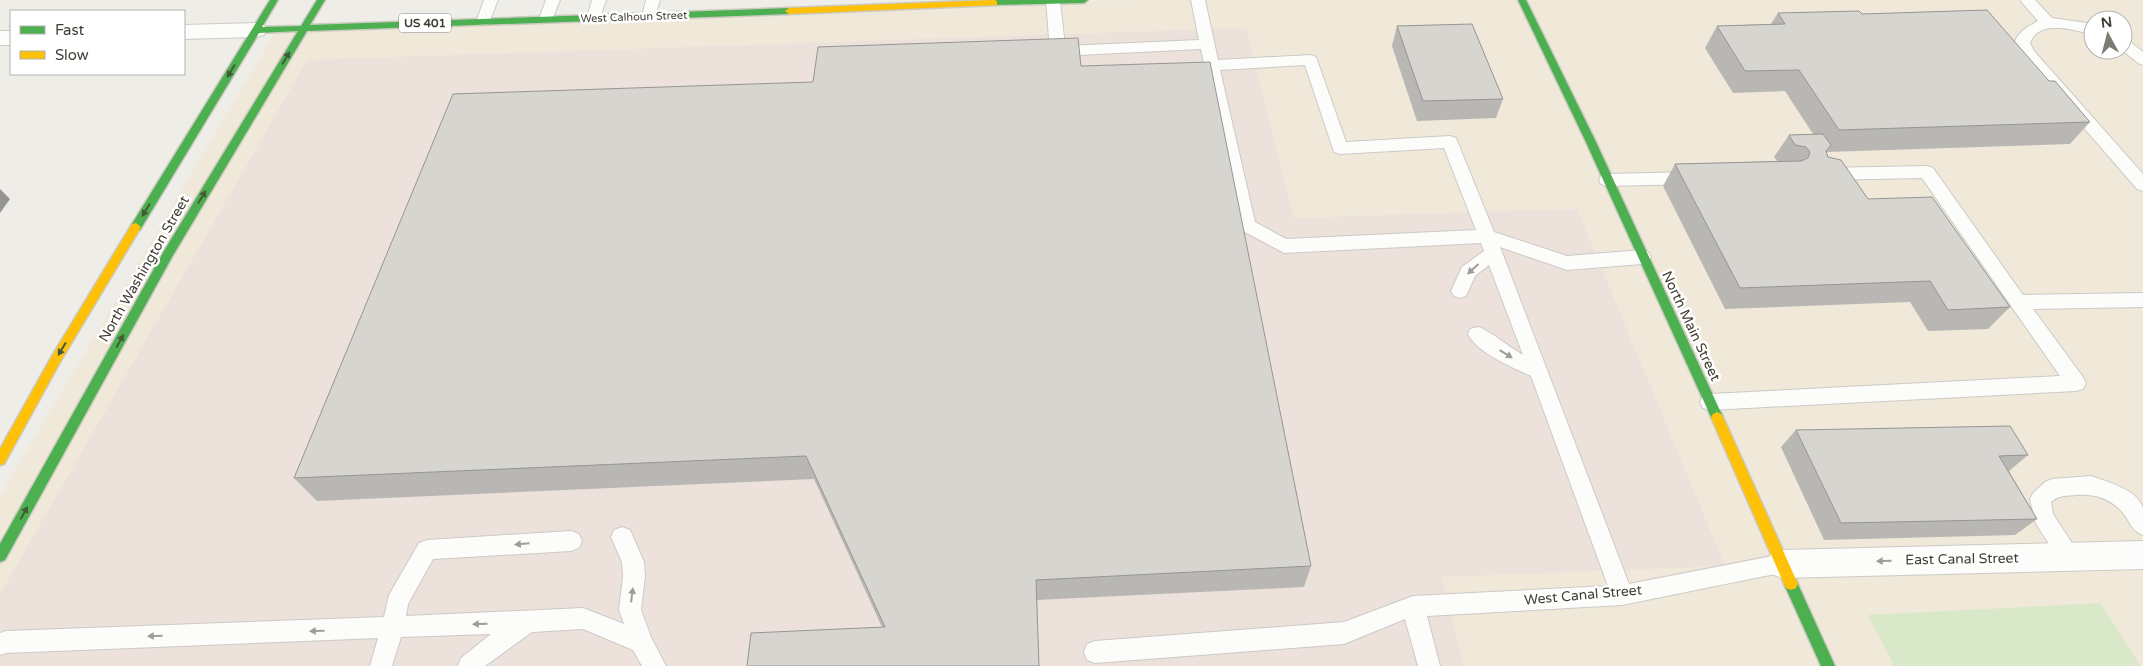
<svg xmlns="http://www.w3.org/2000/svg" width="2143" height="666" font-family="'Varela Round',sans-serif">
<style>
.commercial{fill:#f0e9da;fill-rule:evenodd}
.medical{fill:#ede1db}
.green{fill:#d9e8c8}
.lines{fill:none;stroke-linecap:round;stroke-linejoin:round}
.lane-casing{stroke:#cccac5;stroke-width:2}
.street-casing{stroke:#cccac5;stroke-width:2}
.fast-casing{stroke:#cccabf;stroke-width:3}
.slow-casing{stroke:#cccabf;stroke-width:3}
.lane{fill:#fcfcfb;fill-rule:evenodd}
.street{fill:#fcfcfb;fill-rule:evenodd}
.fast{fill:#4caf50;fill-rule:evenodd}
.slow{fill:#ffc107;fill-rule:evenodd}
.wall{fill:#b9b7b3}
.shaded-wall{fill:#969592}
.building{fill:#d7d5d0;stroke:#969592}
.oneway{fill:#445a3b}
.oneway2{fill:#9f9d98}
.labels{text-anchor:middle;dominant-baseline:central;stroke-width:5;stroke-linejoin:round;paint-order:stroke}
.far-street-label{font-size:11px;fill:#423e34;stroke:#fff}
.shield{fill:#fff;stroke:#7b7871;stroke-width:1}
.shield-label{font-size:12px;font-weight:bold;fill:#423e34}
.street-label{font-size:14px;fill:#423e34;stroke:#fff}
</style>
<rect width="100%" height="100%" fill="#eeede7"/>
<path class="commercial" d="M1124,0H2143V666H0V496L277,29ZM2093,20H2123V50H2093Z"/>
<path class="medical" d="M1246,28L1294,218L1577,209L1725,566L1442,577L1464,666H0V594L307,60Z"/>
<path class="green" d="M2100,603L2141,666H1894L1868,615Z"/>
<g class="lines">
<defs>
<path id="lane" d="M484,0H498L488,25H478L476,22Z
M546,0H560L551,22H541L539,19Z
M592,0H606L599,21H589L587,18Z
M646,0H660L654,19H644L642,16Z
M1046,0L1060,1L1065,46L1199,40L1191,0H1205L1218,60L1311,55L1316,57L1346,142L1450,136L1456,138L1494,232L1567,256L1642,250L1648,252L1651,257L1648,262L1642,264L1567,270L1500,247L1629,584L1782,554L1790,557L1793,564L1790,571L1622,605L1427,616L1440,666H1418L1405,619L1344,644L1095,663L1087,660L1084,652L1087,644L1095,641L1344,622L1413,596L1608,586L1531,376C1512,367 1477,353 1468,334L1470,329C1473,328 1476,327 1478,327C1486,328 1512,349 1523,355L1489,265L1475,276L1466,296L1460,298L1454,296L1451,291L1462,267L1484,251L1481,243L1284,253L1241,230L1238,226L1201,49L1058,56L1053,54L1050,51ZM1305,65L1334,152L1340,154L1444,148L1476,230L1286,239L1255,222L1220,70Z
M2020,0H2035L2052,18L2093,24V35C2075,30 2039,18 2030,43L2034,51L2143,174V191L2137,189L2019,53L2014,43C2019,31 2027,27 2038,21Z
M2123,38L2128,40L2143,52V65L2138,63L2122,50Z
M1927,166L1933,168L2023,295L2143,293V307L2033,309L2083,377L2086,383L2083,389L2076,391L1710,410L1703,408L1700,402L1703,396L1710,394L2060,376L1922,178L1824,180L1818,178L1816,174L1818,170L1824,168Z
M1692,172L1698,174L1700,178L1698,182L1692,184L1607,186L1601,184L1599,180L1601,176L1607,174Z
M2091,476C2107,482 2137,489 2143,508C2143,515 2143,527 2143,535C2131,531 2130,521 2123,513C2110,498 2095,494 2077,495C2066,496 2059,495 2051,502L2053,514L2081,557L2078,564L2070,567L2062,564L2036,524L2030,499L2033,493L2045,482L2052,479Z
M622,527L630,530L644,562L645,576L641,610L651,637L666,666H642L633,650L583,629L532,632L485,666H458L461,658L491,634L401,637L392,666H370L378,638L6,653L0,655V633L6,631L384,617L389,595L419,543L427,540L571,531L579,534L582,541L579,548L571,551L433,559L408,604L406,616L583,608L624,624L619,610L623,576L622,562L611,537L614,530Z"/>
<path id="street" d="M256,23L264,25L267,30L264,35L256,37L184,39V25Z
M0,31H11V45H0Z
M2143,541V569L1782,578L1771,574L1766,564L1771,554L1782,550Z"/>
<path id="fast" d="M270,0H278L262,27L301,26L317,0H325L310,25L789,8L793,11L789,14L307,31L172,257L5,560L0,562V544L164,251L298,31L259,33L140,230H132L131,227L132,224Z
M994,0H1088L1084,3L991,5V1Z
M1518,0H1526L1595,140L1723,417L1721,420L1717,422L1713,420L1711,417L1585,140Z
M1791,578L1796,580L1835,666H1821L1784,584L1786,580Z"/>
<path id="slow" d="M994,0L997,1V5L789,14L785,11L789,8Z
M136,223L141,227L60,362L4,464L0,465V449L52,356L132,224Z
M1717,412L1721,414L1723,417L1798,584L1796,588L1791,590L1786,588L1784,584L1711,417L1713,414Z"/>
</defs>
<use href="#lane" class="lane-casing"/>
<use href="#street" class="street-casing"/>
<use href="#fast" class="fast-casing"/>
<use href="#slow" class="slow-casing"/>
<use href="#lane" class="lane"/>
<use href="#street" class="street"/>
<use href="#fast" class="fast"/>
<use href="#slow" class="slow"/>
</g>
<path class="wall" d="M1778,13L1862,14L2049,81L2090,122L2070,144L1826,152L1828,157L1868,199L2010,307L1988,329L1928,331L1910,302L1725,309L1663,186L1675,164L1777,161L1774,157L1789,135L1813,134L1785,91L1733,93L1705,48L1717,26L1771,24Z
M1397,26L1503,99L1496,118L1417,121L1392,46Z
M1081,66L1311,566L1304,587L1037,600L1039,666H747L882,627L814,479L317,501L294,478L813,82Z
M1796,430L2028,455L2009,471L2037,519L2015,535L1824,540L1781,447Z"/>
<path class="shaded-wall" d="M0,189L10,199L0,213Z"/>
<path class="building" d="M1987,10L2049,81H2055L2090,122L1839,130L1799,70L1745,71L1717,26L1785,24L1778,13L1859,11L1862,14Z
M1472,24L1503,99L1423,101L1397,26Z
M1078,38L1081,66L1210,62L1311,566L1036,580L1039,666H747L751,633L885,627L806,456L294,478L453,94L813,82L818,47Z
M1823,134L1831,145L1826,151L1828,157L1841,160L1868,199L1932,197L2010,307L1948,310L1930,281L1740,288L1675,164L1801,161L1808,158L1810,152L1806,147L1795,145L1789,135Z
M2010,426L2028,455L1999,456L2037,519L1841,523L1796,430Z"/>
<defs><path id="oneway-solid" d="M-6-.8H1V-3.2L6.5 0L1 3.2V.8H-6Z" transform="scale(1.25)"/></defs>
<g class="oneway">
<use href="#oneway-solid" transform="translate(286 58) rotate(-59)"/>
<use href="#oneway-solid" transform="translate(231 71) rotate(121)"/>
<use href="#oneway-solid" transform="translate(202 197) rotate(-59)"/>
<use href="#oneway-solid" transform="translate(146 210) rotate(121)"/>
<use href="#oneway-solid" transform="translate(120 341) rotate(-61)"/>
<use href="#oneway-solid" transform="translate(62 349) rotate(121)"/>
<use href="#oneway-solid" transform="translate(24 513) rotate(-61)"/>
</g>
<g class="oneway2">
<use href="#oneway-solid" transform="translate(1473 269) rotate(138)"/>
<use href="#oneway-solid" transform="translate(1506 354) rotate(31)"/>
<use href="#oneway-solid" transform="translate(522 544) rotate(175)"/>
<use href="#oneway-solid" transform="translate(1884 561) rotate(179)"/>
<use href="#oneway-solid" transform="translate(632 595) rotate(-83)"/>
<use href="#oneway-solid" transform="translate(480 624) rotate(178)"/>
<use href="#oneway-solid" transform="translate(317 631) rotate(178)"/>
<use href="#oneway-solid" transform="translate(155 636) rotate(178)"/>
</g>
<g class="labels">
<g class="far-street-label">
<text transform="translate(634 17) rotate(-2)">West Calhoun Street</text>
</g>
<rect class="shield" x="399" y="13.5" width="52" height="19" rx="4"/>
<g class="shield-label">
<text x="425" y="23">US 401</text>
</g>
<g class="street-label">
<text transform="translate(144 269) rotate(-60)">North Washington Street</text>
<text transform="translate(1691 326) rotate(65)">North Main Street</text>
<text transform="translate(1962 559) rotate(-1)">East Canal Street</text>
<text transform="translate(1583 595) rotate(-5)">West Canal Street</text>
</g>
</g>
<rect x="10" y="10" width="175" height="65" fill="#ffffff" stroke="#b3b2ae"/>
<rect x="20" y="26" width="25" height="8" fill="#4caf50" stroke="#b3b2ae"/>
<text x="55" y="35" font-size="15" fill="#423e34">Fast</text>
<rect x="20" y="51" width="25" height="8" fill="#ffc107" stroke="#b3b2ae"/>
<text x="55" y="60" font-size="15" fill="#423e34">Slow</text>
<g transform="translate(2108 35) rotate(353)"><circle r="24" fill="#ffffff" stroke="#b3b2ae"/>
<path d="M0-4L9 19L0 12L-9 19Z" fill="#7e7b73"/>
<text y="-8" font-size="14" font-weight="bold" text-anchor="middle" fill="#423e34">N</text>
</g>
</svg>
